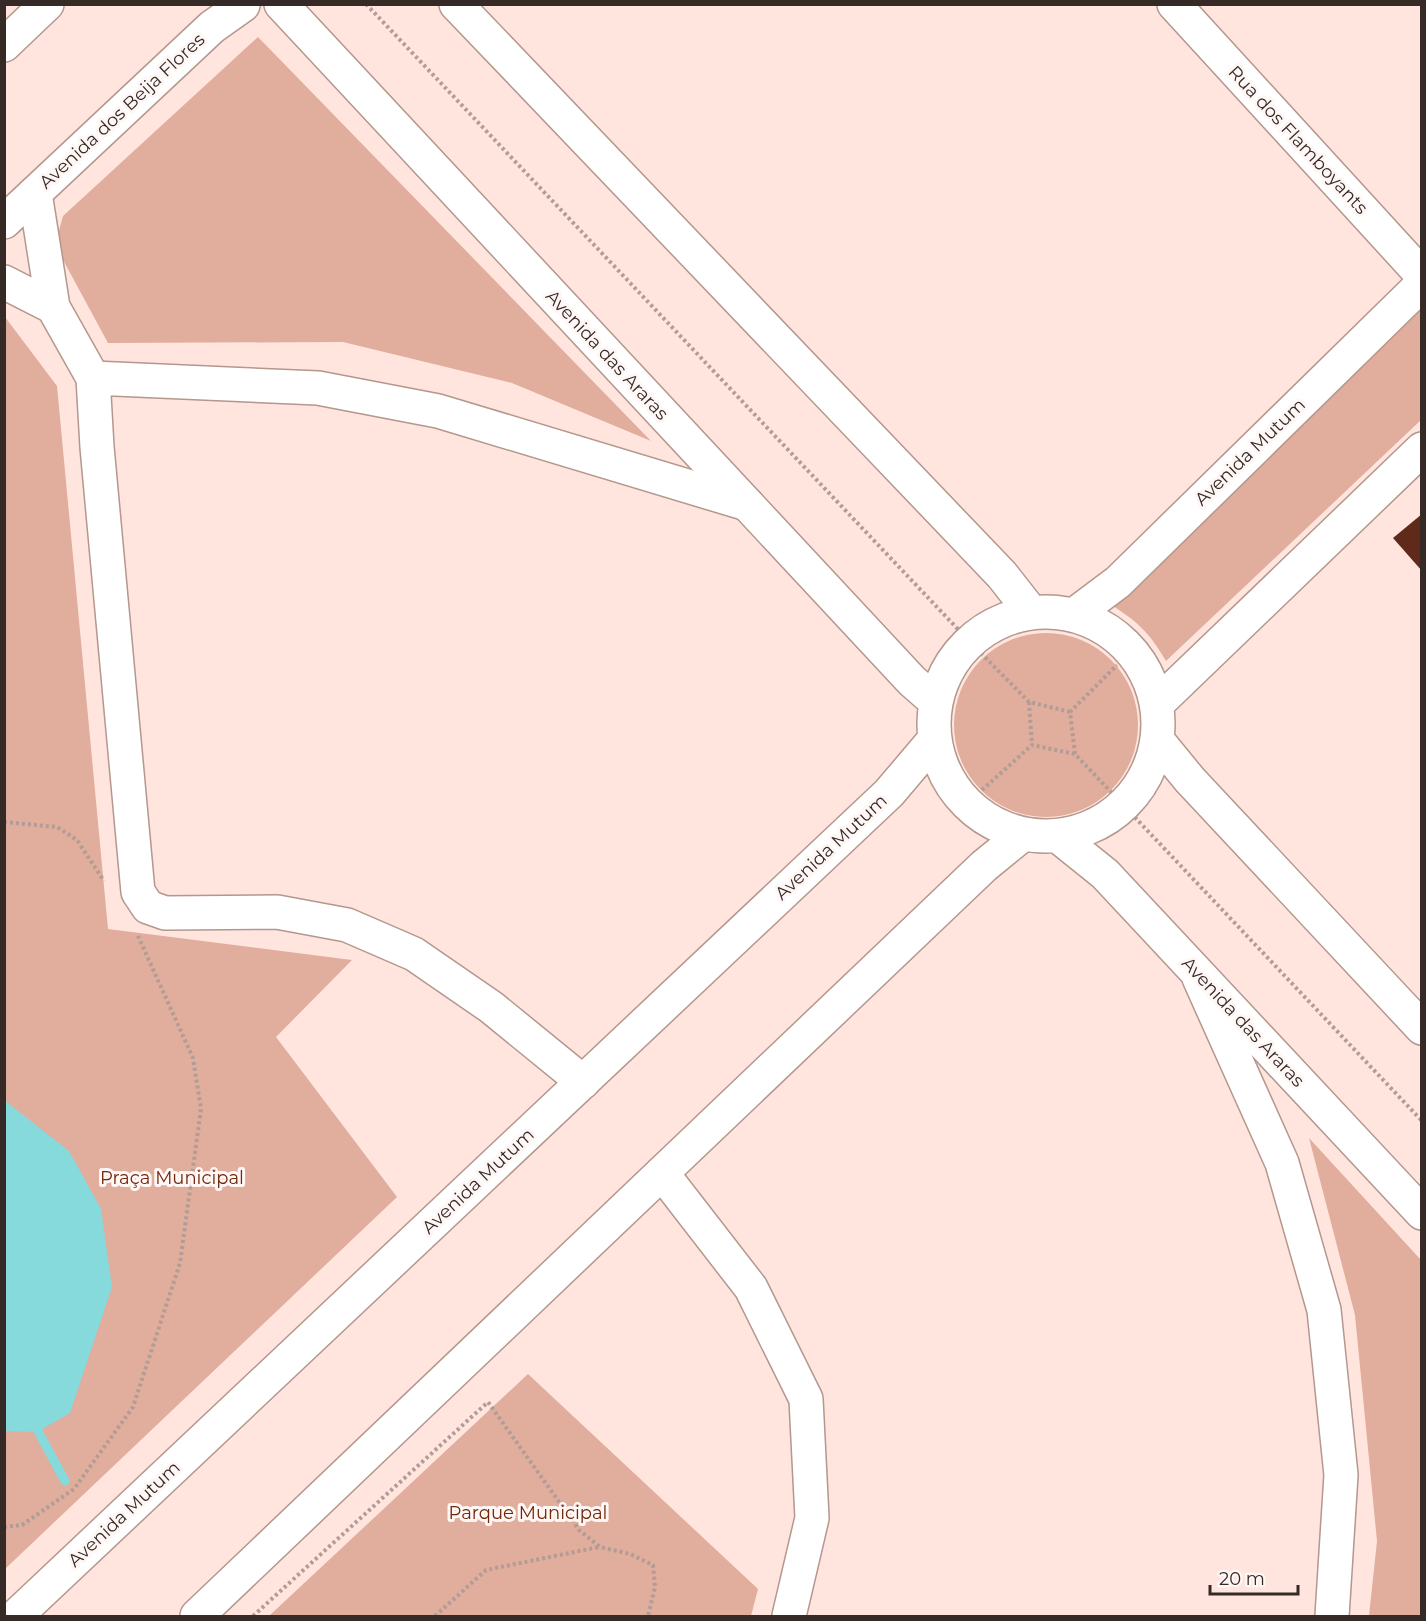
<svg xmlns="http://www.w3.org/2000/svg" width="1426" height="1621" font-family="Montserrat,sans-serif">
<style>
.green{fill:#e1ad9c}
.water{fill:#86dadc}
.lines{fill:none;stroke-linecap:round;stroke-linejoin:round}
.stream{stroke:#86dadc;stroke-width:9}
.building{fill:#5f2a19}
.minor-casing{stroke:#b4978d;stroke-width:36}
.tertiary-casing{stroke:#b4978d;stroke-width:36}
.path{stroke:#b19d96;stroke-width:4;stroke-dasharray:3 3;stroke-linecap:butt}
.minor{stroke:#fff;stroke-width:33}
.tertiary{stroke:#fff;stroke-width:33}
.labels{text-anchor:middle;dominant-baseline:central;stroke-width:6;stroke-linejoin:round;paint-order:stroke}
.street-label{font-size:18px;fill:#352a26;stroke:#fef7f5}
.park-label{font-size:18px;fill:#72270b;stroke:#fef7f5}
</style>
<rect width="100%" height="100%" fill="#ffe5dd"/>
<path class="green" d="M258,37L651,441L512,383L343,342L108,343L55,245L63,216Z
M1421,309V420L1166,661C1149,632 1138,622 1110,604Z
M5,317L57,386L108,929L352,960L276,1037L397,1197L5,1569Z
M954 725a92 92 0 1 1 184 0a92 92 0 1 1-184 0Z
M1309,1138L1421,1260V1616H1369L1377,1541L1355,1315Z
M528,1374L758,1589L751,1616H269Z"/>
<path class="water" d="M4,1100L69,1151L101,1209L112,1287L70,1413L37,1432L5,1431Z"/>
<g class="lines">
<path class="stream" d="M33,1422L65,1481"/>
</g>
<path class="building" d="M1422,514V571L1393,538Z"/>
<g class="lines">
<defs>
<path id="minor" d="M1174,4L1422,275
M35,193L53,307L93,378L97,447L138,892L148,907L165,913L277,912L347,925L414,954L491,1007L583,1082
M4,282L53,307
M93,378L318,388L438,411L747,504
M1199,978L1282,1163L1324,1310L1341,1475L1332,1616
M662,1173L751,1288L806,1399L812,1518L789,1616"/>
<path id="tertiary" d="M281,4L912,681L936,702
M456,4L1002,575L1031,612
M4,45L47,4
M4,222L212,27L243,5
M934 724a112 112 0 1 1 224 0a112 112 0 1 1-224 0Z
M1074,615L1118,582L1422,284
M1157,704L1422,449
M1158,741L1190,780L1422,1028
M1059,837L1105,874L1422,1213
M16,1616L889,793L934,740
M197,1616L984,866L1022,835"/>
</defs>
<use href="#minor" class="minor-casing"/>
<use href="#tertiary" class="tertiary-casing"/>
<path class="path" d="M366,4L971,643L1029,702L1070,712
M1029,702L1032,745
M1075,754L1070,712L1117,665
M982,790L1032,745L1075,754L1422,1121
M4,822L57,827L77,840L104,881
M4,1527L22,1525L74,1489L133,1407L180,1263L201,1109L193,1058L138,936
M253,1616L488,1402L579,1530L600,1547L630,1554L653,1565L655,1587L648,1616
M435,1616L486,1570L599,1547"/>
<use href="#minor" class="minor"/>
<use href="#tertiary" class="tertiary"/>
</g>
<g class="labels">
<g class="street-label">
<text transform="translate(122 111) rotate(-43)">Avenida dos Beija Flores</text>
<text transform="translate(1298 140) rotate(47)">Rua dos Flamboyants</text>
<text transform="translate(607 355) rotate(47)">Avenida das Araras</text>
<text transform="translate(1250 452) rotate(-44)">Avenida Mutum</text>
<text transform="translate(831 847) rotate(-43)">Avenida Mutum</text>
<text transform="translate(1243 1022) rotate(47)">Avenida das Araras</text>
<text transform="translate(478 1181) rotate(-43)">Avenida Mutum</text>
<text transform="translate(124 1514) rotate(-43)">Avenida Mutum</text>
</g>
<g class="park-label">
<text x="172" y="1178">Praça Municipal</text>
<text x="528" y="1513">Parque Municipal</text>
</g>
</g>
<rect width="1426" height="1621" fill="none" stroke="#352a26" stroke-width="12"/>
<path d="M1210 1585v9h88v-9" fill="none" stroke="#352a26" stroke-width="3"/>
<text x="1219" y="1585" font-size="18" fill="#352a26" stroke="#fef7f5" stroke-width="4.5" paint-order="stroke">20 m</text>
</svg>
